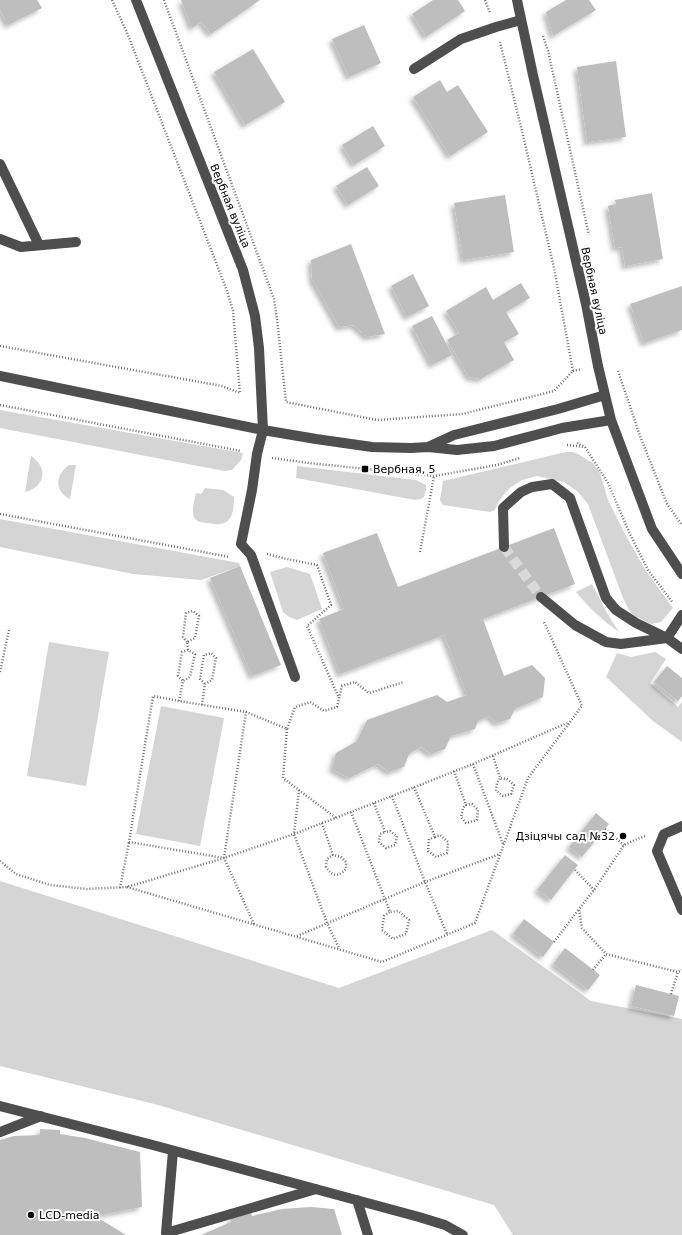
<svg xmlns="http://www.w3.org/2000/svg" width="682" height="1235" font-family="'DejaVu Sans',sans-serif">
<style>
.green{fill:#d5d5d5}
.building{fill:#bebebe;filter:url(#shadow)}
.lines{fill:none;stroke-linecap:round;stroke-linejoin:round}
.minor-tunnel{stroke:#d9d9d9;stroke-width:10;stroke-dasharray:10 5;stroke-linecap:butt}
.path{stroke:#707070;stroke-width:2.5;stroke-dasharray:1 2;stroke-linecap:butt}
.minor{stroke:#4e4e4e;stroke-width:10}
.poi-dot{fill:#000;stroke:#fff;stroke-width:1.5}
.labels{text-anchor:middle;dominant-baseline:central;stroke-width:4;stroke-linejoin:round;paint-order:stroke}
.street-label{font-size:11px;fill:#000;stroke:#fff}
.poi-label{font-size:11px;fill:#000;stroke:#fff;text-anchor:start}
</style>
<defs>
<filter id="shadow"><feDropShadow dx="-3.5" dy="3.5" stdDeviation="2" flood-color="#0004"/></filter>
</defs>
<rect width="100%" height="100%" fill="#fff"/>
<path class="green" d="M0,410L243,453L241,460L232,470L224,471L0,428Z
M566,452H573L578,454L593,463L600,473L608,500L626,536L646,571L673,608L661,622L651,624L634,616L629,610L623,598L588,504L578,492L564,482L537,476L522,480L511,487L505,493L499,501L495,510L490,512L443,505L440,500L443,481Z
M31,456C49,468 45,487 25,492Z
M69,465H76L70,499C54,491 55,475 69,465Z
M297,466L416,480L426,485V490L424,497L421,499L415,500L296,478Z
M205,488L223,490L234,497C234,508 233,523 220,524C216,525 211,523 207,523C202,522 197,523 194,517C191,511 195,499 196,493L201,494Z
M0,519L239,563L240,566L201,580L133,574L0,547Z
M287,567L310,574L322,609L297,620L289,617L283,612L270,572Z
M592,584L607,613L619,632C601,619 590,609 576,592Z
M49,642L109,652L86,786L27,776Z
M655,652L666,659L650,683L678,707L682,702V742L653,721L606,677L617,653L631,657Z
M161,706L224,718L200,846L136,834Z
M0,881L339,988L492,930L591,1001L682,1019V1235H513L494,1205L158,1105L0,1066Z"/>
<path class="building" d="M0,0H37L42,8L8,25L0,10Z
M181,0H260L211,34L201,22L192,28Z
M433,0H458L465,11L426,37L412,14Z
M566,0H589L596,10L553,36L546,12Z
M364,25L381,63L349,77L332,39Z
M253,49L285,102L245,125L214,72Z
M616,61L626,137L587,142L577,67Z
M440,80L447,92L458,85L488,132L450,156L413,97Z
M373,126L385,146L354,165L342,145Z
M367,167L379,186L348,205L336,186Z
M652,193L663,259L625,266L622,247L615,248L608,206L616,204L615,200Z
M505,195L514,252L463,260L454,203Z
M351,244L385,334L367,337L354,325L339,327L312,279L311,260Z
M413,274L429,306L407,317L391,286Z
M521,283L530,298L506,312L519,334L504,342L514,360L481,379L469,377L447,340L459,333L446,311L486,287L493,300Z
M682,286V330L644,343L630,304Z
M432,316L452,355L432,365L412,326Z
M554,528L575,584L483,619L504,676L532,665L545,678L543,697L515,709L510,719L497,723L489,716L478,721L475,729L451,736L445,749L431,754L421,747L409,754L404,767L389,772L378,764L349,778L332,769L336,753L357,741L367,720L437,695L447,702L467,695L444,635L340,674L319,619L344,609L323,553L377,533L398,587Z
M240,566L281,665L252,676L210,578Z
M667,666L682,678V696L678,701L654,682Z
M596,813L609,824L582,857L569,847Z
M565,855L578,865L551,900L537,890Z
M524,919L554,942L543,957L513,934Z
M565,948L600,975L588,990L553,964Z
M636,985L679,996L674,1016L631,1006Z
M40,1129L60,1130V1134L85,1138L140,1152L142,1207L95,1216L126,1235H0V1140L14,1136L40,1135Z
M311,1207L334,1209L342,1235H201L231,1222L230,1218L251,1212L252,1216L282,1209Z"/>
<g class="lines">
<path class="minor-tunnel" d="M504,547L541,597"/>
<path class="path" d="M164,0L274,299L277,319L286,402L377,420L462,414L554,391L573,371L554,268L522,131L500,42
M485,0L490,13
M543,36L548,51L589,235
M0,346L222,386L240,393L233,311L227,291L128,35L112,0
M573,371L582,369
M618,371L640,436L667,504L682,525
M0,405L241,451
M577,443L585,447L608,483L629,532L648,570L673,603
M567,445L585,447
M272,458L309,463L434,476L497,465L520,458
M0,514L230,557
M420,552L434,476
M267,554L287,559L317,565L331,605L307,626L339,698
M187,642L183,637L186,613L193,611L199,616L195,638L187,642L188,650
M0,672L9,630
M179,701L183,681L190,677L195,654L188,650L182,652L178,676L183,681
M202,705L205,684L212,680L216,658L211,653L204,655L200,679L205,684
M287,729L283,778L336,818
M493,756L500,778L507,779L514,785L511,794L503,796L496,791L497,783L500,778
M473,764L503,844
M454,771L466,805L472,804L478,810L477,820L466,823L461,817L463,808L466,805
M414,787L435,837L440,835L448,842L447,853L436,857L428,851L429,839L435,837
M299,790L294,834L327,923L339,948
M392,796L473,764L567,723
M374,803L385,832L390,831L397,836L395,845L386,848L379,842L380,834L385,832
M351,812L390,912L398,911L409,920L406,934L393,939L382,930L384,916L390,912
M322,823L333,855L341,857L346,862V869C338,878 332,876 326,867L327,859L333,855
M605,829L624,845
M645,836L635,840L624,845L594,890L579,909L582,928L606,954L678,972L682,970
M224,858L246,712
M0,861L16,874L50,885L87,889L127,887L224,858L294,834L392,796L425,882L447,934
M575,870L594,890
M127,887L382,962L475,923L528,778L582,706L544,622
M120,888L129,842
M254,924L224,858L129,842L153,696L179,701L246,712L287,729L295,707L310,702L324,711L337,707L342,686L355,682L369,693L404,682
M297,936L425,882L500,854
M554,942L579,909
M593,970L606,954
M671,994L678,972"/>
<path class="minor" d="M136,0L243,270L255,316L259,348L263,430L257,454L252,490L241,544L251,555L295,677
M517,0L533,75L586,304L598,366L611,420L652,529L682,574
M414,69L461,39L496,27L521,20
M0,164L39,245
M0,239L21,247L76,242
M0,376L263,430L316,439L372,447L411,448L428,447L457,450L494,446L562,428L611,420
M428,447L454,435L558,409L605,395
M504,547L503,508L521,492L532,487L552,484L570,498L606,598L616,610L636,623L667,638L621,644L606,642L575,625L541,597
M682,615L667,638L682,649
M682,826L664,834L657,851L682,910
M0,1106L149,1144L419,1217L445,1225L463,1235
M0,1132L41,1116
M173,1151L166,1233L316,1189
M357,1200L368,1235"/>
</g>
<g class="poi-dot">
<rect x="361" y="465" width="8" height="8" rx="2"/>
<circle cx="623" cy="836" r="4"/>
<circle cx="31" cy="1215" r="4"/>
</g>
<g class="labels">
<g class="street-label">
<text transform="translate(230 206) rotate(68)">Вербная вуліца</text>
<text transform="translate(594 291) rotate(78)">Вербная вуліца</text>
</g>
<g class="poi-label">
<text x="373" y="469">Вербная, 5</text>
<text x="615" y="836" text-anchor="end">Дзіцячы сад №32</text>
<text x="39" y="1215">LCD-media</text>
</g>
</g>
</svg>
